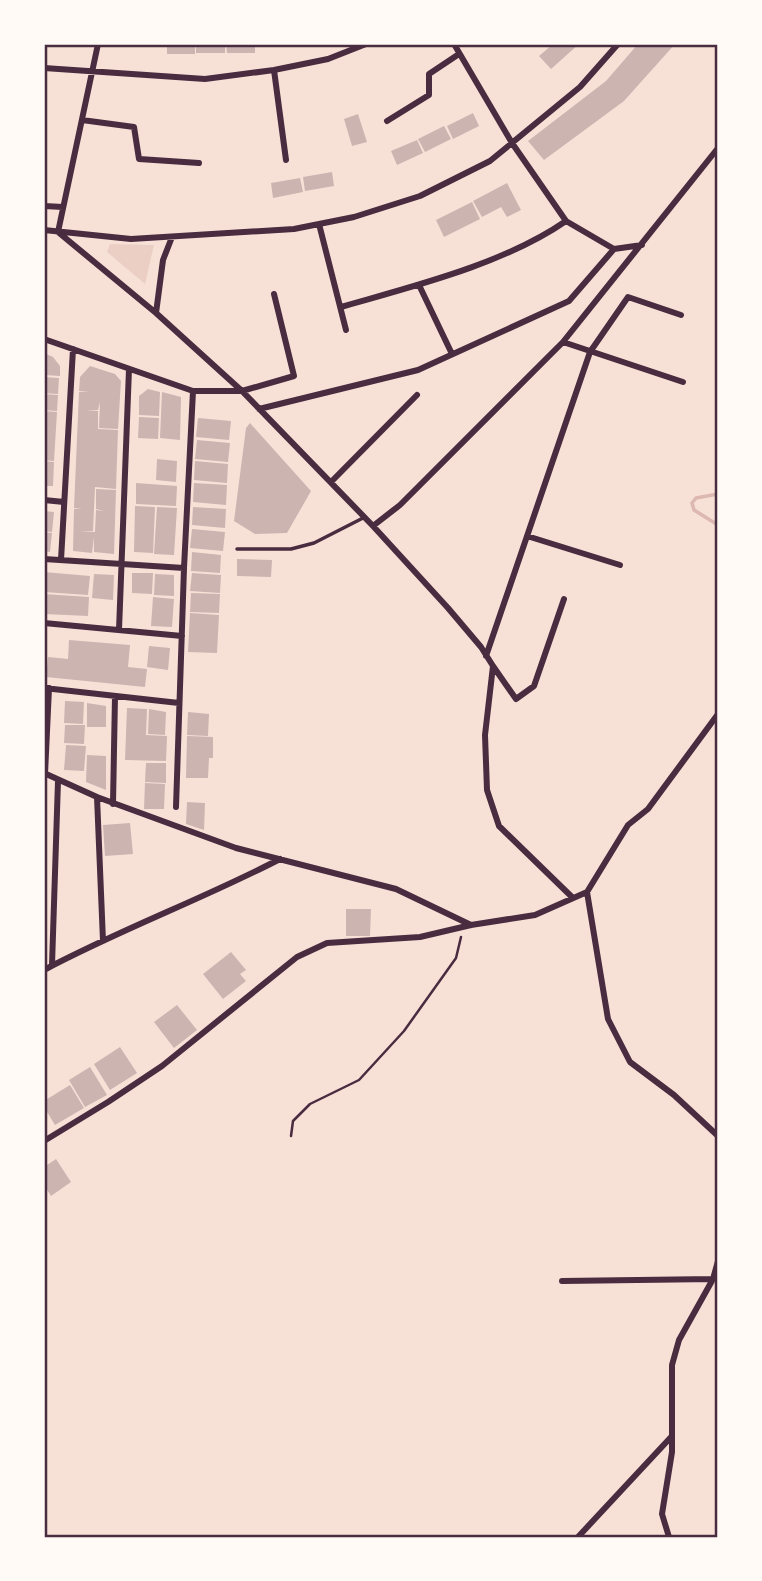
<svg xmlns="http://www.w3.org/2000/svg" width="762" height="1581" font-family="'Alegreya Sans',sans-serif">
<style>
.green{fill:#ebcfc5}
.lines{fill:none;stroke-linecap:round;stroke-linejoin:round}
.stream{stroke:#dcb8b0;stroke-width:3.5}
.building{fill:#ccb4b1}
.path{stroke:#4a2c40;stroke-width:2.5}
.service{stroke:#4a2c40;stroke-width:3.5}
.minor{stroke:#4a2c40;stroke-width:6}
.neatline{fill:none;stroke:#4a2c40;stroke-width:2.5}
</style>
<rect width="100%" height="100%" fill="#f7e1d7"/>
<path class="green" d="M110,244L154,245L145,284L107,252Z"/>
<g class="lines">
<path class="stream" d="M718,494L696,498L692,503L694,510L718,525"/>
</g>
<path class="building" d="M167,44H195V54H167Z
M196,44H225V53H196Z
M226,44H255V53H227Z
M553,44H579L551,69L539,56Z
M638,44H675L624,101L544,160L528,141L606,81Z
M473,113L479,126L453,139L447,126Z
M358,114L367,142L352,146L344,119Z
M444,126L451,139L425,152L418,139Z
M417,140L423,153L397,165L391,151Z
M332,172L334,186L305,191L303,177Z
M300,178L303,192L273,198L271,183Z
M507,183L521,210L507,217L501,207L482,217L473,201Z
M472,202L480,219L444,237L436,220Z
M44,353L53,357L60,366V376L44,375Z
M90,366L115,374L121,381L118,429L99,428L100,402L98,410L86,411H98V429L118,430L116,489L95,487L93,531H80L95,532L96,510L104,511L96,509V489L116,490L114,554L94,552V537L92,553L73,551L74,509L82,508H74L79,392H89L79,391L80,377Z
M44,377L59,378L58,394L44,393Z
M148,389L160,392L159,416L139,415V396Z
M162,392L181,397L180,440L160,438Z
M44,394L58,395L57,411L44,410Z
M44,411L57,412L54,461L44,460Z
M139,417L159,418L158,439L138,438Z
M198,418L231,421L229,440L196,437Z
M250,423L311,491L287,533L255,534L234,521L246,428Z
M197,440L230,443L228,462L195,459Z
M157,459L177,461L176,482L156,480Z
M44,461L54,462L53,486H44Z
M195,461L228,464L227,483L194,480Z
M136,483L177,486L176,506L136,504Z
M194,483L227,485L226,505L193,502Z
M135,506L155,507L153,553L134,552Z
M157,507L177,508L174,555L154,554Z
M193,507L226,509L225,528L192,525Z
M44,511L54,512L52,532L44,531Z
M192,529L225,532L223,551L190,548Z
M44,532L52,533L50,552L44,551Z
M192,552L221,555L220,573L191,571Z
M237,559L272,560L271,577L237,576Z
M44,572L90,576L88,595L44,592Z
M132,573H153L152,594L132,593Z
M192,573L221,575L220,593L190,591Z
M94,574L114,575L113,600L92,598Z
M155,574L174,575V596L154,595Z
M191,593L220,594L219,613L190,612Z
M44,594L89,597L88,616L44,614Z
M153,597L174,599L172,627L151,626Z
M190,613L219,615L217,653L188,652Z
M69,640L130,645L128,667L147,669L145,687L46,677L48,657L68,659Z
M149,646L170,648L168,670L147,667Z
M65,701L84,702L83,724L64,723Z
M87,703L106,706V727H87Z
M127,708L147,709L146,735L167,736L166,761L125,760Z
M149,709L166,712L165,735L148,734Z
M188,712L209,714L208,736L187,735Z
M65,725H85L84,744L64,743Z
M187,736L213,737V758H209L208,778H186Z
M66,745L86,746L84,771L64,770Z
M87,755L106,756V790L86,782Z
M146,763H166V783L145,782Z
M145,783L165,784L164,809H144Z
M187,802L205,803L204,830L186,824Z
M130,823L133,854L105,856L103,825Z
M346,909H371L370,936H346Z
M231,952L246,970L240,974L246,981L223,999L203,974Z
M177,1005L197,1030L174,1048L154,1022Z
M120,1047L137,1073L110,1090L94,1064Z
M90,1067L107,1095L85,1107L69,1080Z
M70,1085L84,1108L55,1125L44,1107V1101Z
M56,1159L71,1182L51,1196L44,1185V1167Z"/>
<g class="lines">
<path class="path" d="M291,1136L293,1121L310,1104L359,1080L404,1031L456,958L461,937"/>
<path class="service" d="M237,549H291L314,543L363,518"/>
<path class="minor" d="M98,44L58,232L156,313L242,391L373,526L400,505L563,342L718,148
M454,44L512,143L566,221L614,249
M44,68L205,79L274,70L328,59L366,44
M274,70L286,160
M82,120L134,127L139,159L199,163
M387,121L429,95V74L459,54
M44,206L63,207
M319,224L346,330
M44,230L131,239L294,229L354,217L420,196L490,161L580,87L618,44
M419,285L452,354
M341,307C414,286 504,264 566,221
M156,313L163,260L172,237
M44,339L193,391H242L294,376L274,294
M563,342L683,382
M259,409L418,370L569,301L614,249L642,245
M331,482L417,395
M44,500L64,502
M373,526L448,608L481,647L493,666L485,735L487,790L499,826L573,898
M527,536L620,565
M44,559L184,568
M61,560L73,349
M44,623L182,636
M119,630L129,369
M486,656L590,352L628,297L681,315
M493,666L516,699L534,686L564,599
M44,688L179,703
M44,773L97,797L236,848L396,889L471,925
M45,774L49,688
M97,797L103,941
M113,804L115,696
M176,807L184,568L193,391
M587,892L608,1019L630,1062L674,1095L718,1136
M52,965L58,781
M44,970C121,929 203,899 280,859
M44,1141L108,1102L162,1066L297,957L327,943L420,937L471,925L535,915L587,892L628,825L648,809L718,714
M562,1281L713,1279
M578,1537L672,1436
M669,1537L662,1514L672,1452V1365L679,1340L713,1279L718,1261"/>
</g>
<rect width="762" height="1581" fill="none" stroke="#fffaf5" stroke-width="91"/>
<rect x="46" y="46" width="670" height="1490" class="neatline"/>
</svg>
